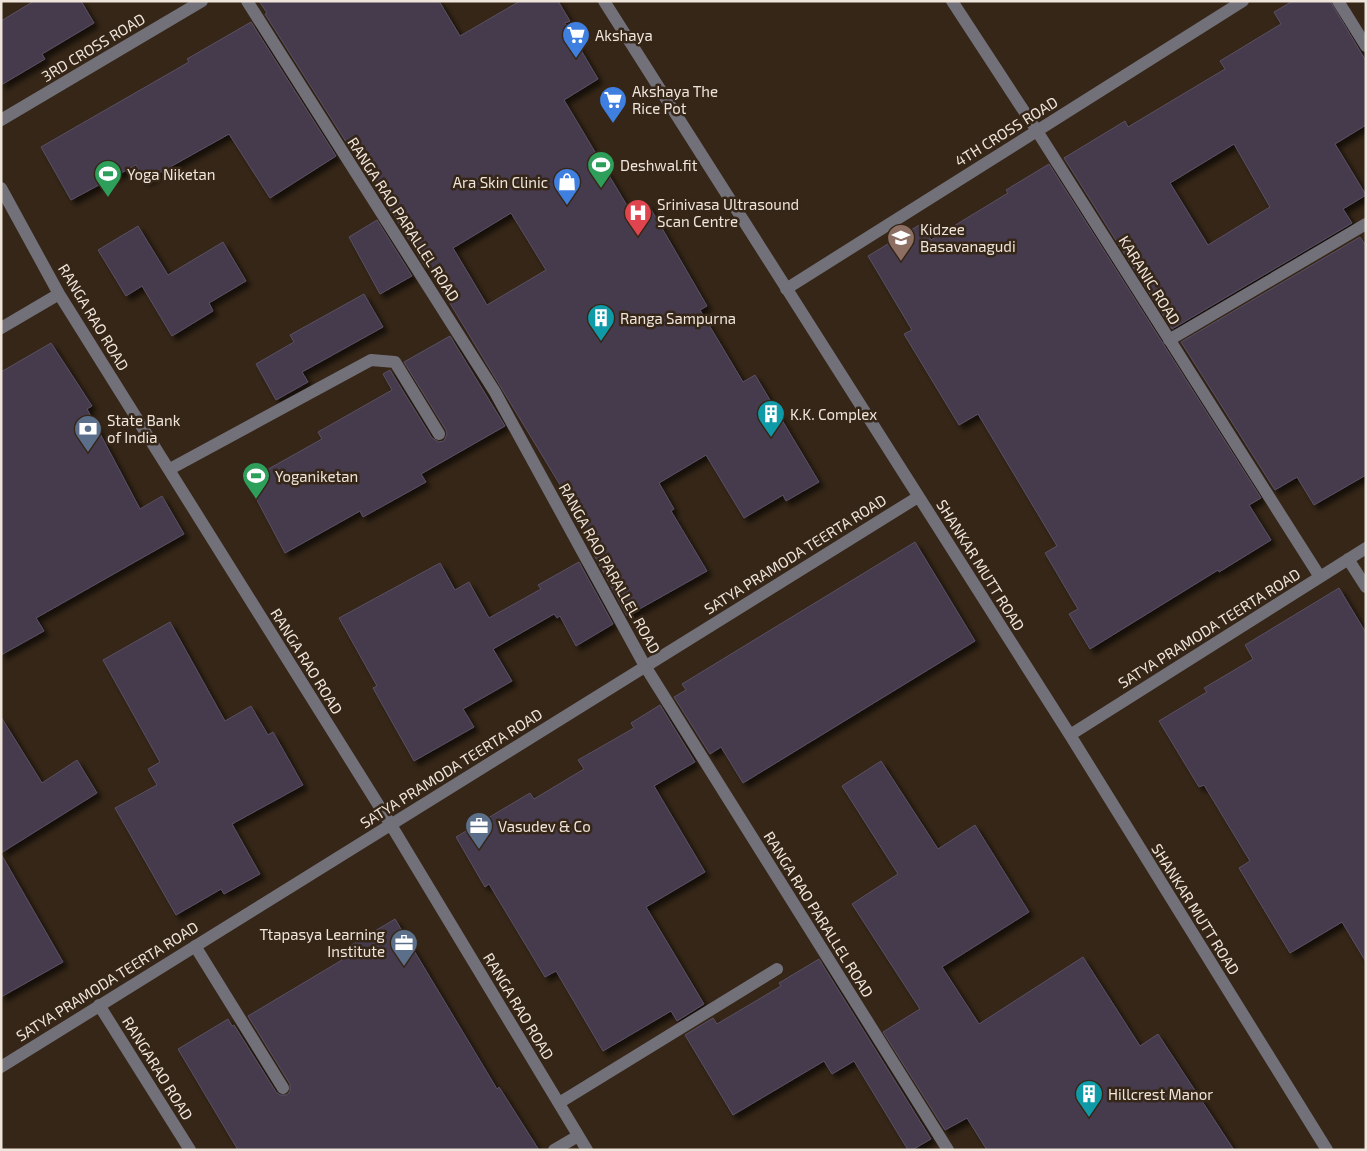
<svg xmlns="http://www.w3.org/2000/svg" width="1367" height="1151" font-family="'Exo 2',sans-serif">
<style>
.building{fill:#443a4d;stroke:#5a5064;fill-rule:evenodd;filter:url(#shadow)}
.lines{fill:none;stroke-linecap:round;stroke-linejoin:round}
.minor{stroke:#727079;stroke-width:12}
.labels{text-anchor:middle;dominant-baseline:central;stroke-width:5;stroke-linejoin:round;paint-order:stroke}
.poi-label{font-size:15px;fill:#efe5db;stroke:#352617;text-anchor:start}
.street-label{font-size:15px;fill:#efe5db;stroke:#352617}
</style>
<defs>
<filter id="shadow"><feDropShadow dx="4.5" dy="4.5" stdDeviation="2.5" flood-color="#0009"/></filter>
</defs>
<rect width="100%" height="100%" fill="#352617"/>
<path class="building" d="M34,1H81L94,23L42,54L45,59L1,85V21Z
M259,1H439L460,36L520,1H558L570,21L565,23L598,79L564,100L632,214L648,204L707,306L700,310L743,382L755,375L819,482L786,501L783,495L744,518L706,455L659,483L674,509L671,511L707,571L627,616L593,553L597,551L570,504L571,503L428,267L426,268L352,147L350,148L265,14L267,13ZM511,213L546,270L487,305L453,248Z
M1293,1H1330L1366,61V125L1335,144L1366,195L1343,209L1352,223L1172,329L1064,158L1125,121L1128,127L1225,69L1220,61L1281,24L1274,12ZM1234,144L1270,207L1208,245L1170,183Z
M251,22L336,156L270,198L229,134L145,181L136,165L71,200L41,147L189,62L187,59Z
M1049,164L1261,498L1249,505L1271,540L1219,572L1218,570L1090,649L1069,614L1078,609L1045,553L1057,546L978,414L959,425L904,334L912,330L868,256L921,224L931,240L1008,193L1006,190Z
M377,220L412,276L380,294L349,237Z
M138,226L168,275L223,242L246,281L209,303L213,311L172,336L142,286L126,296L98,250Z
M1360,237L1366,246V475L1314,505L1297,477L1275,490L1181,342Z
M364,294L383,327L302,372L308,382L276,400L256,364L294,342L290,335Z
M450,336L505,426L421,474L426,482L363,517L360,511L285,553L247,481L322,439L318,432L392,390L383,374L390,370L432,438L439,442L444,441L447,434L446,430L404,362Z
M51,343L92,406L87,409L140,509L162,496L184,534L36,618L44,631L1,655V372Z
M915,542L975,641L743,783L721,747L710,754L674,697L686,690L682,684Z
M579,562L613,624L576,646L560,616L557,618L554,614L493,649L512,681L463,709L474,727L414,761L373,688L377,686L339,618L440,563L455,590L469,582L489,618L541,589L538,585Z
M1339,588L1366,633V962L1342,922L1290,953L1239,868L1250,861L1204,785L1199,787L1159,721L1207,692L1204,688L1253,659L1245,645Z
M170,622L225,721L251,706L268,735L273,732L303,785L232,824L260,874L224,894L221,889L176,915L115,808L157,785L148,769L160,762L103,660Z
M660,705L695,762L654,786L705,872L646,907L704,1004L677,1021L671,1011L603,1051L556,971L545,977L489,884L485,887L456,837L530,793L534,799L584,769L578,760L634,728L631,723Z
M1,717L42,783L77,760L97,793L1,853Z
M881,761L938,849L975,825L1029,912L942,967L979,1024L1083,957L1140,1046L1158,1034L1234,1150H987L967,1118L945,1130L883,1032L920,1009L852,904L898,874L842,786Z
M1,854L63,962L1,997Z
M395,919L497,1089L499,1087L539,1150H238L178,1049L228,1019L232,1026L234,1025L276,1092L280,1095H287L290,1091V1084L248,1016L342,960L338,953Z
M819,959L931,1139L912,1150H908L854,1061L832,1074L824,1061L733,1115L685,1035L713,1018L717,1024L781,986L779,983Z"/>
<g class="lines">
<path class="minor" d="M247,1L495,392L645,666L948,1150
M604,1L1070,735L1327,1150
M952,1L1037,131L1320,577
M1338,1L1366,46
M1,120L202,1
M1,188L59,294L391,825L587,1150
M786,289L1243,1
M1,328L59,294
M1169,340L1366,224
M170,469L371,360L395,362L439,434
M1348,559L1366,587
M1070,735L1366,548
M195,946L283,1088
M99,1005L190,1150
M1,1067L918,497
M559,1103L777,969
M554,1150L578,1136"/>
</g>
<defs>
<symbol id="supermarket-pin" viewBox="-11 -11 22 30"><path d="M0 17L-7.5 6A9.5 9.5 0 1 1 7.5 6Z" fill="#3f7fe0" stroke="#352617"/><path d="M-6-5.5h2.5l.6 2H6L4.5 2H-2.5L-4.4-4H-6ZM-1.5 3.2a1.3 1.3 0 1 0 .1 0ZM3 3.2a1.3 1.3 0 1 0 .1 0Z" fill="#fff"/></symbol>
<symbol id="stadium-pin" viewBox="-11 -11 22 30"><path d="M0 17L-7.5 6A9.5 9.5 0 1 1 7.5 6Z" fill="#2e9e5b" stroke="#352617"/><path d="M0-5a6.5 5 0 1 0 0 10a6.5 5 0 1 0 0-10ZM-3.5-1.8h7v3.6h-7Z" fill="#fff"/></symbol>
<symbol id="shop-pin" viewBox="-11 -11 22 30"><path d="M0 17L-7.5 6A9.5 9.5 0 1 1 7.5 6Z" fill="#3f7fe0" stroke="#352617"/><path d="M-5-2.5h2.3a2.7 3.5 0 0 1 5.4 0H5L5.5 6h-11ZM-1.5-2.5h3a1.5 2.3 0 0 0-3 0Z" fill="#fff"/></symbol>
<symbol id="hospital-pin" viewBox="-11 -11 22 30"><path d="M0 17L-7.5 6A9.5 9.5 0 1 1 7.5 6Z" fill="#e0444e" stroke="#352617"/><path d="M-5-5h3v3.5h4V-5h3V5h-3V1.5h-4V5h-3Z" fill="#fff"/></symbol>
<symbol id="school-pin" viewBox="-11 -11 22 30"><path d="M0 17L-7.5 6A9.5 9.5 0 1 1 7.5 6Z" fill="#8d6e63" stroke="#352617"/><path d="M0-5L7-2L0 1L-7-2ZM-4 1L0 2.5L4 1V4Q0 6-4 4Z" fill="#fff"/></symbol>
<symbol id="building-pin" viewBox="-11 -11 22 30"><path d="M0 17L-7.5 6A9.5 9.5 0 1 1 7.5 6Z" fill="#0f9aa8" stroke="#352617"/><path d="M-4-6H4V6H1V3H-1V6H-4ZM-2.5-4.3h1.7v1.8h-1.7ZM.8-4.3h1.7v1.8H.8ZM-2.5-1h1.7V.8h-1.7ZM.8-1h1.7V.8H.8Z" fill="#fff"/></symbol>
<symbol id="bank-pin" viewBox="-11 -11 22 30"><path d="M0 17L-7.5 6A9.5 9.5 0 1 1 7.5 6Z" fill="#5c6f8a" stroke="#352617"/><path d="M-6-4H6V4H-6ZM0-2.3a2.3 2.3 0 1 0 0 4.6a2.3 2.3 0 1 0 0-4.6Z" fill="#fff"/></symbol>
<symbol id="office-pin" viewBox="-11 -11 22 30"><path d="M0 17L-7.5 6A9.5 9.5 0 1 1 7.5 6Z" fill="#5c6f8a" stroke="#352617"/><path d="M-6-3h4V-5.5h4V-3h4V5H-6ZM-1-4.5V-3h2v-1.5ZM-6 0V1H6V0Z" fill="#fff"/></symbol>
</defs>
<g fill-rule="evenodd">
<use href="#supermarket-pin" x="560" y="19" width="32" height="43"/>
<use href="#supermarket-pin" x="597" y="84" width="32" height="43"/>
<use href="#stadium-pin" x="585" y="149" width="32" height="43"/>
<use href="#stadium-pin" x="92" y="158" width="32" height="43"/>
<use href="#shop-pin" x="551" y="166" width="32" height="43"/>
<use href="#hospital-pin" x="622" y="197" width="32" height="43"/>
<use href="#school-pin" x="885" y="222" width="32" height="43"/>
<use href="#building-pin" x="585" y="302" width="32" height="43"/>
<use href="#building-pin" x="755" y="398" width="32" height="43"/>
<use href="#bank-pin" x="72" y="413" width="32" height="43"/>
<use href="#stadium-pin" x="240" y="460" width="32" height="43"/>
<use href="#office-pin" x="463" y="810" width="32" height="43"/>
<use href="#office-pin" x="388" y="927" width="32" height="43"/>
<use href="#building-pin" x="1073" y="1078" width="32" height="43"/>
</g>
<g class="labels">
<g class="poi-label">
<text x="595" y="35">Akshaya</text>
<text x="632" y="91">Akshaya The<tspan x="632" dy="17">Rice Pot</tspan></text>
<text x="620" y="165">Deshwal.fit</text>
<text x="127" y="174">Yoga Niketan</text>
<text x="548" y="182" text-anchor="end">Ara Skin Clinic</text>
<text x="657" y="204">Srinivasa Ultrasound<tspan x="657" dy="17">Scan Centre</tspan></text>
<text x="920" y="229">Kidzee<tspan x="920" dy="17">Basavanagudi</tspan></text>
<text x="620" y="318">Ranga Sampurna</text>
<text x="790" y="414">K.K. Complex</text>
<text x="107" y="420">State Bank<tspan x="107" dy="17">of India</tspan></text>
<text x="275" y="476">Yoganiketan</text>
<text x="498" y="826">Vasudev &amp; Co</text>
<text x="385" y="934" text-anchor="end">Ttapasya Learning<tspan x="385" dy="17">Institute</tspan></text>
<text x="1108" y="1094">Hillcrest Manor</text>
</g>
<g class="street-label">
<text transform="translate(93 47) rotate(-31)">3RD CROSS ROAD</text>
<text transform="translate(1006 131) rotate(-32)">4TH CROSS ROAD</text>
<text transform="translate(404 219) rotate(57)">RANGA RAO PARALLEL ROAD</text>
<text transform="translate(1150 280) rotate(58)">KARANIC ROAD</text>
<text transform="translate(94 317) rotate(59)">RANGA RAO ROAD</text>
<text transform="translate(795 554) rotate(-32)">SATYA PRAMODA TEERTA ROAD</text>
<text transform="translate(981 565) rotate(58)">SHANKAR MUTT ROAD</text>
<text transform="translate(610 568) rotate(61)">RANGA RAO PARALLEL ROAD</text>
<text transform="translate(1209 628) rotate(-32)">SATYA PRAMODA TEERTA ROAD</text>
<text transform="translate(307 661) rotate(58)">RANGA RAO ROAD</text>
<text transform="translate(451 768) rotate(-32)">SATYA PRAMODA TEERTA ROAD</text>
<text transform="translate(1196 909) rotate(58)">SHANKAR MUTT ROAD</text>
<text transform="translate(819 914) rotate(58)">RANGA RAO PARALLEL ROAD</text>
<text transform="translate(107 981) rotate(-32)">SATYA PRAMODA TEERTA ROAD</text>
<text transform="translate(519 1006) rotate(59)">RANGA RAO ROAD</text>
<text transform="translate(158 1068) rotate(58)">RANGARAO ROAD</text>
</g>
</g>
<rect width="1367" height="1151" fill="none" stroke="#efe5db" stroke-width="5"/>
</svg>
